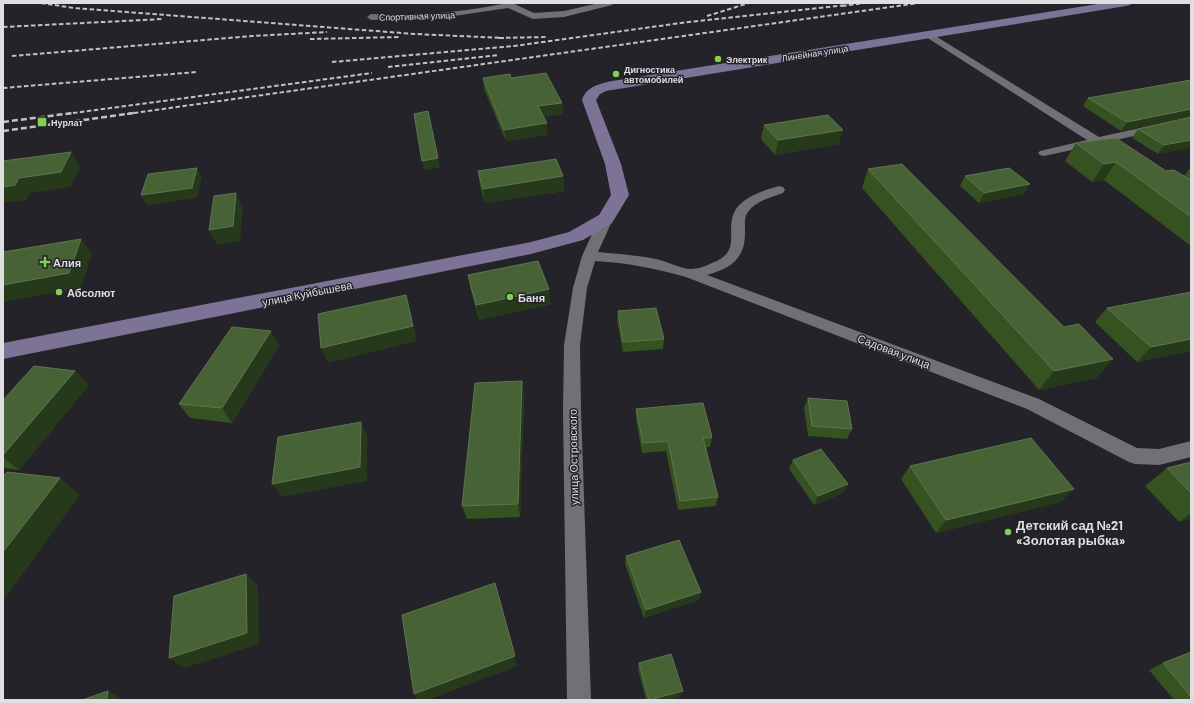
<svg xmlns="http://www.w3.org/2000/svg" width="1194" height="703" font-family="Barlow,sans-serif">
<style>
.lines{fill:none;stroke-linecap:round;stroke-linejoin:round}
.street{fill:#717077;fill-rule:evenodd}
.secondary{fill:#7c7397;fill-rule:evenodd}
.rail-far1{stroke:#c2c1c6;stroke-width:2;stroke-dasharray:4.5 2.5;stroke-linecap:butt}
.rail{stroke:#c2c1c6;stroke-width:2.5;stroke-dasharray:6 3;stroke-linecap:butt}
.wall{fill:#355220}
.shaded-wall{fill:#26391b}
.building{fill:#476235;stroke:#5f7550}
.poi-dot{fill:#82d04f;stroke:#242329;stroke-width:1.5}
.labels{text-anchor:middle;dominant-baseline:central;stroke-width:3;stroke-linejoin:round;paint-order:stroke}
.far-street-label{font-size:9px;fill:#dfdee2;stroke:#242329}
.far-poi-label{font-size:9px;font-weight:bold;fill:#dfdee2;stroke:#242329;text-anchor:start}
.poi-label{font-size:11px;font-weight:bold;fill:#dfdee2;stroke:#242329;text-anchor:start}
.street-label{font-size:11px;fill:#dfdee2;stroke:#242329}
.near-poi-label{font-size:13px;font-weight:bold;fill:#dfdee2;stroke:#242329;text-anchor:start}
</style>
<rect width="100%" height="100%" fill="#242329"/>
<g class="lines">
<path class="street" d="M501,3H512L534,13L564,11L599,3H613L612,5L564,17L533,19L508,8L440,18L371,20L367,17L371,14C415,16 458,13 502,4Z
M929,32L1099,137L1191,117V123L1107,142L1120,152L1118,154L1114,155L1095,145L1044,156L1040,155L1038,153L1040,151L1087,140L926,37L924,35Z
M779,186L783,187L785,190L783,193C772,197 755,201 748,212C744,217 745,224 745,230C746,258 732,268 707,275L1039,399L1137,448L1159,449L1191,441V457L1159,465L1135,464L1129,462L1027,409L686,277C653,268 629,263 595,261L587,288L580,345L581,410L591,700H567L563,410L564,345L573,288L582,256L599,219L601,216H611L613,219L598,252C617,254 636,255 656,259C666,261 681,269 691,269C698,269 706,266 712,263C744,251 723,230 736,209C745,196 765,190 779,186Z"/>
<path class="secondary" d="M1104,3H1132L1130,5L1126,6L606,91L600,94L596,100L621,164L629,195L612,223L583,240L531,254L3,359V343L531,242L569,232L599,215L611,195L605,164L582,100C587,86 599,84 612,81Z"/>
<path class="rail-far1" d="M41,3L74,8L415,34L504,38
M842,6L865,3
M707,16L749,3
M3,27L163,19
M499,38L547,37
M310,39L401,37
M12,56L252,36L327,32
M332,62L514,46L688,22L847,5
M388,67L499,55
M3,88L197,72
M66,114L372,73
M127,114L919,3"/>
<path class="rail" d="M3,122L73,113
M3,131L134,113"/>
</g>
<path class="wall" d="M483,78H511L562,103L563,114L544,117L547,135L506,141L484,89Z
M1191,80V116L1121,131L1083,106L1088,98Z
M1191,117L1158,154L1132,138L1138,129Z
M764,125L839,144L775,155L761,139Z
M1076,143L1166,171L1184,176L1191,167V246L1104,180L1092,182L1065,161Z
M868,169L1097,378L1039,390L862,188Z
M478,171L563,176L564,191L485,203L480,186Z
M965,176L1030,184L1024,194L979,203L960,186Z
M468,275L551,304L479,320L471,290Z
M1191,292V351L1137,362L1095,322L1107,308Z
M618,311L664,339L663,349L623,352L617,321Z
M279,346L232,423L190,418L179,404Z
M75,371L89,385L19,470L3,468V400Z
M522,381L524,396L520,517L467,519L462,506Z
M808,398L852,429L847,439L808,436L804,408Z
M636,409L712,437L710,447H706L718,497L716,506L678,510L666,451L642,453L636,419Z
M793,460L848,484L843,493L814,505L789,469Z
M1191,462V518L1179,522L1145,486L1167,468Z
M910,466L1074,489L1060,502L936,533L901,479Z
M626,556L701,592L699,600L644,618L625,564Z
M1191,652V700H1174L1149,670L1163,663Z
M639,663L680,697L670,700H646L638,669Z"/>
<path class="shaded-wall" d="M562,103L563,114L539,118L538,106Z
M1191,109V116L1121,131L1127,122Z
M547,123V135L506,141L504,130Z
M843,130L839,144L775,155L778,140Z
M1191,140V148L1158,154L1164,145Z
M71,152L80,167L71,187L30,193L27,200L3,203V187Z
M438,158L440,168L424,170L422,161Z
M1116,162L1104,180L1092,182L1104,164Z
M197,168L202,177L197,198L147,205L141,195Z
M563,176L564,191L485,203L483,189Z
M1030,184L1024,194L979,203L984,193Z
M236,193L243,208L240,241L217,245L209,230Z
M81,239L92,254L81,288L3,302V285Z
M549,289L551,304L479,320L476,305Z
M406,295L410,310L417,341L328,363L321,348Z
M271,331L279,346L232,423L222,408Z
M1191,339V351L1137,362L1151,347Z
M1113,359L1097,378L1039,390L1054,371Z
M75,371L89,385L19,470L3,457V455Z
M522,381L524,396L520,517L518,504Z
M361,422L367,436V481L282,497L272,484Z
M60,478L80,495L3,601V552Z
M848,484L843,493L814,505L818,496Z
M1074,489L1060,502L936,533L946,520Z
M1191,513V518L1179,522Z
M246,574L258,586L259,644L184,668L169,658Z
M495,583L517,666L428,700H419L414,694Z
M701,592L699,600L644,618L646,610Z
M108,691L120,698V700H107Z
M683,691L680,697L670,700H649Z"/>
<path class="building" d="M546,73L562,103L538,106L547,123L504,130L483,78L510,74L511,78Z
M1191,80V109L1127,122L1088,98Z
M428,111L438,158L422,161L414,114Z
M828,115L843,130L778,140L764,125Z
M1191,117V140L1164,145L1138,129Z
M1116,138L1166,171L1174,170L1191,180V217L1116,162L1104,164L1076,143Z
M71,152L61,172L19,178L15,185L3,187V161Z
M556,159L563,176L483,189L478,171Z
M902,164L1064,327L1079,324L1113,359L1054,371L868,169Z
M197,168L192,188L141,195L148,174Z
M1009,168L1030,184L984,193L965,176Z
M236,193L233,226L209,230L214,196Z
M81,239L69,273L3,285V252Z
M538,261L549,289L476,305L468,275Z
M1191,292V339L1151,347L1107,308Z
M406,295L413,326L321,348L318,314Z
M656,308L664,339L623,342L618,311Z
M232,327L271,331L222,408L179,404Z
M34,366L75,371L3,455V400Z
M522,381L518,504L462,506L475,383Z
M808,398L847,401L852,429L812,426Z
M703,403L712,437L703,438L718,497L680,501L668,441L643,443L636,409Z
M361,422L360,467L272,484L278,437Z
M1031,438L1074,489L946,520L910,466Z
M821,449L848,484L818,496L793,460Z
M1191,462V493L1167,468Z
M7,472L60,478L3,552V476Z
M679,540L701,592L646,610L626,556Z
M246,574L247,633L169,658L174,596Z
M495,583L515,656L414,694L402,615Z
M1191,652V697L1163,663Z
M671,654L683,691L649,700L639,663Z
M108,691L107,700H82Z"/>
<g class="poi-dot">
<circle cx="718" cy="59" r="4"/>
<circle cx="616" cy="74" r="4"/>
<rect x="37" y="117" width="10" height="10" rx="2"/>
<path d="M43 256h4v4h4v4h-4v4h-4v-4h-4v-4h4z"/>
<circle cx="59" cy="292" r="4"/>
<circle cx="510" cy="297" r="4"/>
<circle cx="1008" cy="532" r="4"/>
</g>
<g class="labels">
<g class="far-street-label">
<text transform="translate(417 16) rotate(-2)">Спортивная улица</text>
<text transform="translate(815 53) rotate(-9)">Линейная улица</text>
</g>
<g class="far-poi-label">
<text x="726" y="59">Электрик</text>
<text x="624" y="69">Дигностика<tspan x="624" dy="10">автомобилей</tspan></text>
<text x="51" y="122">Нурлат</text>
</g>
<g class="poi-label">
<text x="53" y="262">Алия</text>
<text x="67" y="292">Абсолют</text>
<text x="518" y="297">Баня</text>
</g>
<g class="street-label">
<text transform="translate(307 293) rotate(-11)">улица Куйбышева</text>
<text transform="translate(894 351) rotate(21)">Садовая улица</text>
<text transform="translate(573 457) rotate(-91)">улица Островского</text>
</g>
<g class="near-poi-label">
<text x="1016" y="525">Детский сад №21<tspan x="1016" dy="15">«Золотая рыбка»</tspan></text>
</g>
</g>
<rect width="1194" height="703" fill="none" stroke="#dfdee2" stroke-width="8"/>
</svg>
